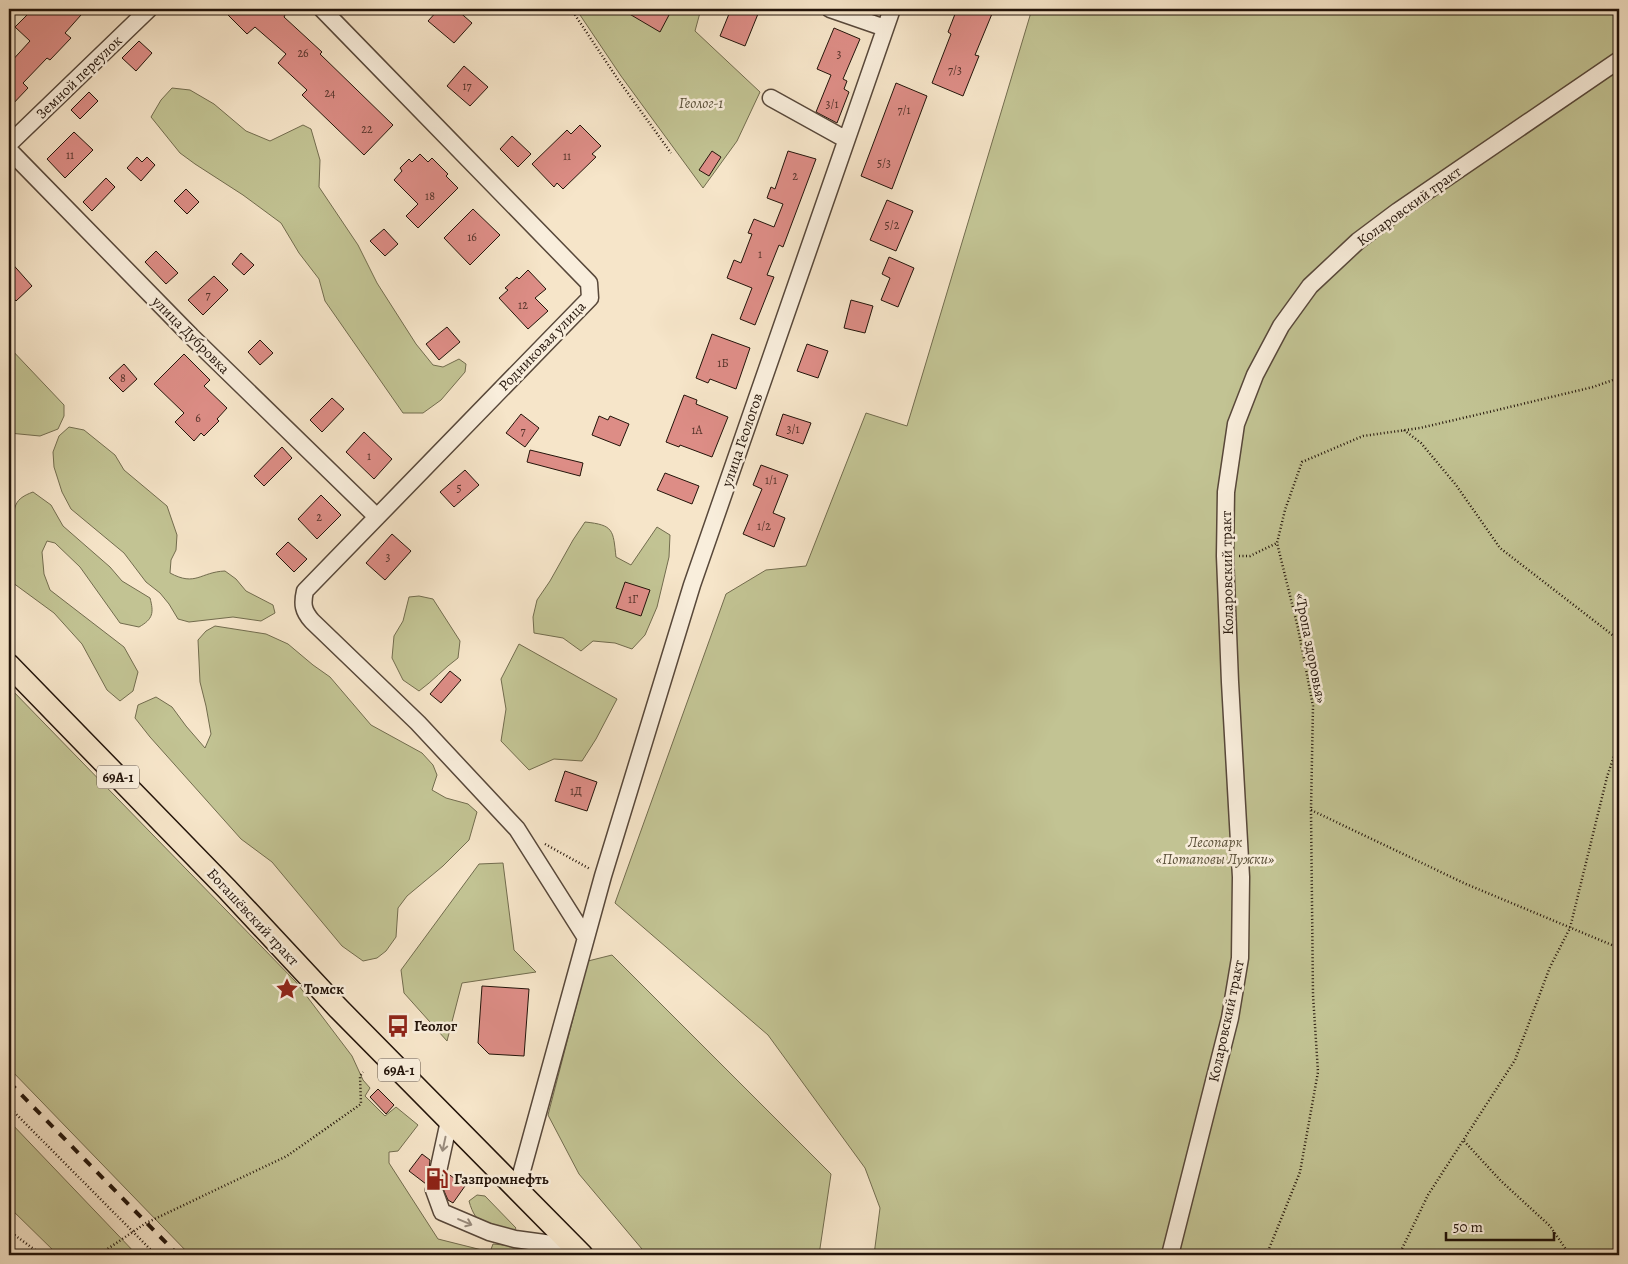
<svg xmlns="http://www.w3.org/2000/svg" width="1628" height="1264" font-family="Alegreya,serif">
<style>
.green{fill:#c2c393;stroke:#726c4e}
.building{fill:#dd8d86;stroke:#23140a}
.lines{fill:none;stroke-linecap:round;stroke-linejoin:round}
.minor-tunnel{stroke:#d6c6ac;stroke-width:16;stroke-dasharray:16 8;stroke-linecap:butt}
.minor-casing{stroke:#58483a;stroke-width:19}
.major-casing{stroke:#23140a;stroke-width:24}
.path{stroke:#23140a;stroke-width:2.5;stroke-dasharray:1 2.5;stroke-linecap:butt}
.minor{stroke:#f9eedc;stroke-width:16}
.major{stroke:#f6e5c9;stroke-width:21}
.rail{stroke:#23140a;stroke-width:4;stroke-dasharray:9 9;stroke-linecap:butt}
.oneway{stroke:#998c7e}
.labels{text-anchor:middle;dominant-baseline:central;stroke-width:5;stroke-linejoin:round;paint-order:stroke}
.number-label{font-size:12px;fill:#523229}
.shield{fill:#f9eedc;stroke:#635549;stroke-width:1}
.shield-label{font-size:14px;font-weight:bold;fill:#23140a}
.street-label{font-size:15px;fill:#23140a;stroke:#f9eedc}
.park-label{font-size:15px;font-style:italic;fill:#5b513a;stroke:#f9eedc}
.poi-label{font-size:15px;font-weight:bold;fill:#23140a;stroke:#f9eedc;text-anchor:start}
</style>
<rect width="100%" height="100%" fill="#f6e5c9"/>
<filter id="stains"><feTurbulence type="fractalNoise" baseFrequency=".004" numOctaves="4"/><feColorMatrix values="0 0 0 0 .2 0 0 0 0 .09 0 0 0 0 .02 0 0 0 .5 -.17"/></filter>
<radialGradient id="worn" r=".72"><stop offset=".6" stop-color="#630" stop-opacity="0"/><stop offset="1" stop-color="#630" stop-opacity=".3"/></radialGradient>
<path class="green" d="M576,9H701L695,31L760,92L737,141L703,188L621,76Z
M1032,9H1619V1255H874L880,1208L865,1168L768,1035L615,903L726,594L766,570L806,566L866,413L907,426Z
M172,88L190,90L214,104L246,131L270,141L303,125L311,129L320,160L319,187L358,245L377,283L416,344L433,365L443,367L459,359L466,364L465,372L441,400L423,413H403L325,301L319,279L299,253L281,223L243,195L195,164L180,153L151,117L161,100Z
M9,347L64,405V416L58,429L40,436L9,433Z
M69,427L84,430L115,455L124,470L167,506L177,535L176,550L171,560L170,573C196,587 200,572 225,571L236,579L246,591L273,605L275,613L261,621L233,617L189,622L178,619L169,604L160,593L146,582L124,553L71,509L62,492L54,467L53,452L59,436Z
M33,492L51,505L63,526L110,567L122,581L150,598C154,613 153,619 139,627L120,623L80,567L55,543L47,541L42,552L44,574L50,590L124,647L138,672L133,691L120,701L107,690L82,644L54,613L9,580V527L13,525C14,506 14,499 33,492Z
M585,522C614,525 613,530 616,557L631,565L657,527L670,535L669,557L657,607L645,635L632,649L615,643L593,641L581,651L563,638L534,633L533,617L537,600L550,581L573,540Z
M419,596L433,599L460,641L458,658C444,668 433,681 419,691L403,680L392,658L394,636L403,621L409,597Z
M215,626L266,634L288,644L313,665L330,677L371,725L422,753L433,765L437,775L432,790L446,798L468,804L477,812L469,840L443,866L407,896L398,908L396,937L386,951L377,958L363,961L342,946L272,862L241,839L150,737L135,718L138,705L156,697L172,707L186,726L205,748L211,734L206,706L200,682L198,640L206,631Z
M519,644L617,699L596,739L582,761L554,759L529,770L501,741L506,709L501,679Z
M9,687L296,982L352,1056L363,1080L370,1088L365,1096L385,1116L396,1107L418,1125L398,1151L389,1152V1163L438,1239L490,1252L493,1244L543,1249L552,1255H190L9,1068Z
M503,863L514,950L536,972L462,983L447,1041L404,993L401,970L479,864Z
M612,955L831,1174L819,1255H647L579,1174L548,1115L588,961Z
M9,1121L137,1255H58L9,1207Z
M477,1195L485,1196L516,1228L512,1234C489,1227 476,1227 469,1201Z"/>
<path class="building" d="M33,9H74L81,15L65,33L71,38L50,60L47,58L23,83L28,88L9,108V64L30,41L15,27Z
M233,9H279L285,15L284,17L322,52L320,54L393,125L364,155L302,95L307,90L278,63L286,54L255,27L247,34L227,14Z
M439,9H456L472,23L454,43L428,21Z
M621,9H657L669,15L660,32Z
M731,9H760L745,46L720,36Z
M957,9H994L975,55L979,56L963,96L932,83L951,34L948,32Z
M834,28L860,39L843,79L847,81L844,89L849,92L837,123L816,112L831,75L817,69Z
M139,41L152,53L136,71L122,58Z
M464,66L488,87L470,106L447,86Z
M896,83L927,96L892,189L861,176Z
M89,92L98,101L80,119L71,110Z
M580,125L601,146L592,154L596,157L563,189L557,183L554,187L532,164L567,130L571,134Z
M74,132L93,150L65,178L47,159Z
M512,136L531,154L518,167L500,149Z
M712,151L721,157L709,176L699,170Z
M788,151L816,159L783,247L779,245L767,275L774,277L755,325L740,319L752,288L727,278L734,260L741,263L752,234L748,233L754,219L774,227L783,204L767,198L771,187L775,189Z
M420,154L428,162L432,158L448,174L446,176L458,188L418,228L406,216L418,204L394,180L402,171L400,168L409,159L412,162Z
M137,157L142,162L147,157L155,165L141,181L127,168Z
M106,178L115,187L92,211L83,202Z
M186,189L199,202L187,214L174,201Z
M887,200L913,211L896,251L870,240Z
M473,209L500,235L470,265L444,238Z
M384,229L398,244L385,256L370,241Z
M156,251L178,273L166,284L145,262Z
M241,253L254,265L244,275L232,264Z
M889,257L914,268L898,307L881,300L890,278L882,274Z
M9,260L32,286L16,301L9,293Z
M528,270L546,289L535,298L548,311L528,329L499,298L508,290L505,288L517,277L519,279Z
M214,276L228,290L203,315L188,300Z
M851,300L873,306L865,333L844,328Z
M447,327L460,342L439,360L426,344Z
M712,334L750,348L736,389L710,379L708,383L696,378Z
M260,340L273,353L260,365L248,352Z
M807,344L828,351L818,378L797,371Z
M184,354L210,380L204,386L227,408L217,419L219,421L204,436L201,433L194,441L175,422L184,413L154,384Z
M124,364L137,379L123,392L109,378Z
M684,395L697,400L696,404L728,417L712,457L680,445L679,447L666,442Z
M332,398L344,409L322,432L310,420Z
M521,414L539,428L525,447L506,433Z
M783,414L811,423L803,444L776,435Z
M599,416L608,420L610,416L629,424L620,446L592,435Z
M364,432L392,459L374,479L346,452Z
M282,447L292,458L264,486L254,476Z
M530,450L583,463L580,476L527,462Z
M761,465L788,475L773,513L785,518L774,547L743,534L762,489L753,485Z
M465,470L479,485L454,507L440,492Z
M665,473L699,486L692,504L657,490Z
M321,495L341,515L317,539L298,519Z
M392,534L411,551L385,580L366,563Z
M288,542L307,559L294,572L276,554Z
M625,582L650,590L641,616L616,608Z
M450,671L461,680L441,703L430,694Z
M565,771L597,782L587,811L555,801Z
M482,986L529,989L524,1056L489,1054L478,1043Z
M378,1089L394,1105L386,1114L370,1097Z
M422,1154L430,1160L429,1170L433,1175L442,1177L447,1173L465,1186L453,1203L448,1200L440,1182L431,1180L426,1184L409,1171Z"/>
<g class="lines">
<path class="minor-tunnel" d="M434,1190L439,1167"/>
<defs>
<path id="minor" d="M322,9L589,283L590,298L305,591C302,604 303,611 312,621L418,723L517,829L586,938
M830,9L885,28
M771,98L845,139
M9,144L149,9
M9,150L191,336L376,516
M439,1167L449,1121
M517,1189L603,876L692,585L892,9
M434,1190L442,1212L489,1232L515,1239L574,1247
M1170,1255L1230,1018L1240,958L1241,877L1230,682L1225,556L1226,492L1236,424L1255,375L1281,326L1310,286L1358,241L1398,211L1619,60"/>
<path id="major" d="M9,665L227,889L338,1008L582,1255"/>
</defs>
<use href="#minor" class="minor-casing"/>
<use href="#major" class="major-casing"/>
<path class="path" d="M571,9L617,78L671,153
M1404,430L1421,443L1456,485L1500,548L1619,640
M1239,556H1250L1277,543
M1311,810L1466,884L1619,948
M545,844L590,869
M9,1107L156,1255
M1464,1141L1501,1181L1550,1226L1567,1251L1575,1255
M9,1231L42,1255
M88,1255L103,1252L146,1223L287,1156L361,1104L360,1076L363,1072
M1268,1255L1269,1249L1300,1172L1318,1072L1313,995L1311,810L1313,706L1298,628L1277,543L1285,510L1302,462L1363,436L1420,428L1493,411L1593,387L1619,378
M1399,1255L1428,1195L1515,1060L1550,967L1570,928L1607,777L1619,741"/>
<use href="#minor" class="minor"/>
<use href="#major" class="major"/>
<path class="rail" d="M9,1082L178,1255"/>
</g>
<defs><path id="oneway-shaft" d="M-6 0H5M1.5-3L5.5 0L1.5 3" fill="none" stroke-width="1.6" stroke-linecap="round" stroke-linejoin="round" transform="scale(1.25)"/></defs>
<g class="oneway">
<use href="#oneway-shaft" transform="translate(444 1144) rotate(102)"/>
<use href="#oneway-shaft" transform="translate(465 1222) rotate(23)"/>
</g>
<defs>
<symbol id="sight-bare" viewBox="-9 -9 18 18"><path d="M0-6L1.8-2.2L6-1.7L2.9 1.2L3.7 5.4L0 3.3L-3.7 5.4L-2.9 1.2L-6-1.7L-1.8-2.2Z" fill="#8f2418" stroke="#f9eedc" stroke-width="2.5" paint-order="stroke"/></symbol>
<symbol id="bus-bare" viewBox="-9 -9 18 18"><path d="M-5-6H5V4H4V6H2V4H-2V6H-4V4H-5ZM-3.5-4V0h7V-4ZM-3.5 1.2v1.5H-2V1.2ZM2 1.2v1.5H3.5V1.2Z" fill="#8f2418" stroke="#f9eedc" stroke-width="2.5" paint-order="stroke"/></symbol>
<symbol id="fuel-bare" viewBox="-9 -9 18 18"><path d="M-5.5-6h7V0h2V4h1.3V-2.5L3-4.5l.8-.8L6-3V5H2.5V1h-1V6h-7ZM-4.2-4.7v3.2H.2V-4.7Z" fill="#8f2418" stroke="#f9eedc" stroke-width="2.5" paint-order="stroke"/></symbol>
</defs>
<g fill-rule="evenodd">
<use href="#sight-bare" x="271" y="973" width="32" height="32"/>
<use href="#bus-bare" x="382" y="1010" width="32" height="32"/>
<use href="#fuel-bare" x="421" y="1163" width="32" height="32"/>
</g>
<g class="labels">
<g class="number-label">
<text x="303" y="53">26</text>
<text x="839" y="54">3</text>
<text x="955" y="70">7/3</text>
<text x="467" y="86">17</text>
<text x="330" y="93">24</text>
<text x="832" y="104">3/1</text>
<text x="904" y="110">7/1</text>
<text x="367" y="129">22</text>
<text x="70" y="155">11</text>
<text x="567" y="156">11</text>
<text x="884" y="163">5/3</text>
<text x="795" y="176">2</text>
<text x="430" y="196">18</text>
<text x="892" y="225">5/2</text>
<text x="472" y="237">16</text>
<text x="760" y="254">1</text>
<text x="208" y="295">7</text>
<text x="523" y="305">12</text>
<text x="723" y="363">1Б</text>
<text x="123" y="378">8</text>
<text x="198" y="418">6</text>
<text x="793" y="429">3/1</text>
<text x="697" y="430">1А</text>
<text x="523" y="431">7</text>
<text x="369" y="456">1</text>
<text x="771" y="480">1/1</text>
<text x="459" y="488">5</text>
<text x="319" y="517">2</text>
<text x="764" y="526">1/2</text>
<text x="388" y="557">3</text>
<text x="633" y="599">1Г</text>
<text x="576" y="791">1Д</text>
</g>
<g class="shield">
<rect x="97" y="765.5" width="42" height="23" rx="4"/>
<rect x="378" y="1058.5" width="42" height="23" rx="4"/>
</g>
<g class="shield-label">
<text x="118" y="777">69А-1</text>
<text x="399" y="1070">69А-1</text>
</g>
<g class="street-label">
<text transform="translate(79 77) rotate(-44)">Земной переулок</text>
<text transform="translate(1409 206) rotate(-36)">Коларовский тракт</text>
<text transform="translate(191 335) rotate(45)">улица Дубровка</text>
<text transform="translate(542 346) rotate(-46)">Родниковая улица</text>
<text transform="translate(742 440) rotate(-71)">улица Геологов</text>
<text transform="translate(1227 573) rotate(-91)">Коларовский тракт</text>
<text transform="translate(1311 648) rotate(79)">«Тропа здоровья»</text>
<text transform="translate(253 917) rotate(47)">Богашёвский тракт</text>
<text transform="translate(1226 1021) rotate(-78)">Коларовский тракт</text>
</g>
<g class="park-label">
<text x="701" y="103">Геолог-1</text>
<text x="1215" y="842">Лесопарк<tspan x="1215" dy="17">«Потаповы Лужки»</tspan></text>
</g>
<g class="poi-label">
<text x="304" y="989">Томск</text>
<text x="414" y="1026">Геолог</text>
<text x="454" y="1179">Газпромнефть</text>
</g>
</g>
<rect width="1628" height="1264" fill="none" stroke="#f6e5c9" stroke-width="30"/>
<rect x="10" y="10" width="1608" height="1244" fill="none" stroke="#23140a" stroke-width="2.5"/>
<rect x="15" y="15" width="1598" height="1234" fill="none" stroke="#23140a"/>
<path d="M1446 1232v8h108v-8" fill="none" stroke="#23140a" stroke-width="2.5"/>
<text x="1453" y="1232" font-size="15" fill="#23140a" stroke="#f9eedc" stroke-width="4" paint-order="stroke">50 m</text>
<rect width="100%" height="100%" filter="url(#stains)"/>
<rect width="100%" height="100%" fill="url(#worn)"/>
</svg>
